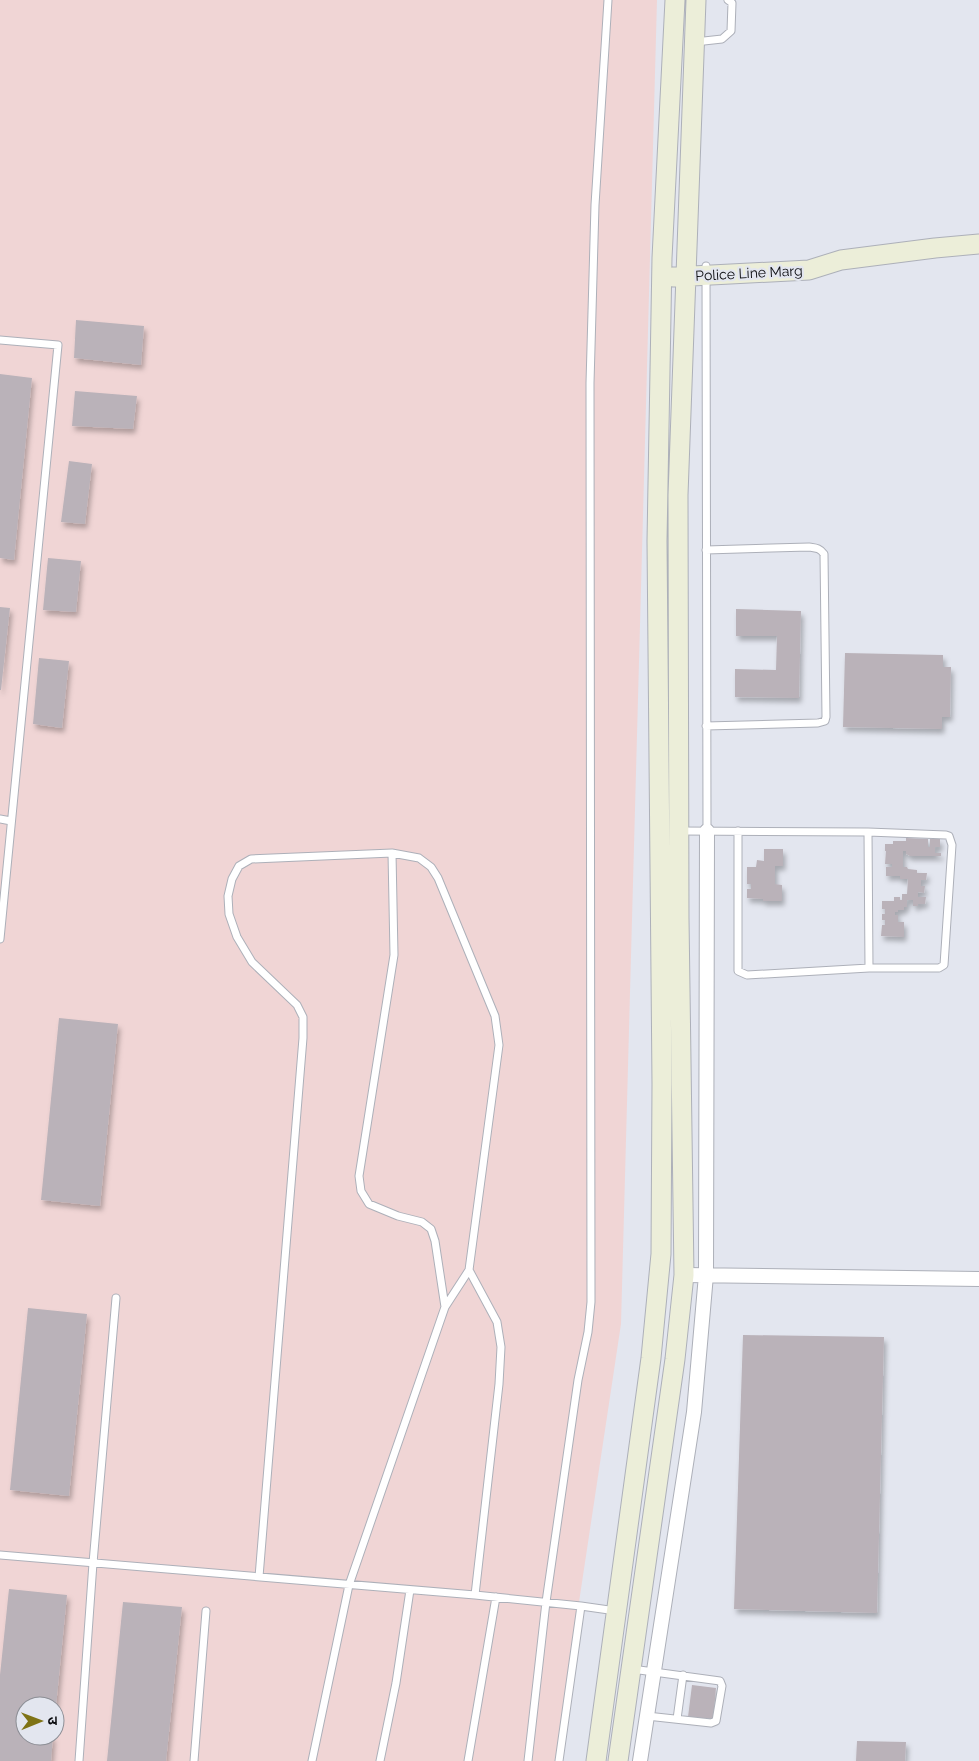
<svg xmlns="http://www.w3.org/2000/svg" width="979" height="1761" font-family="Raleway,'Noto Sans Devanagari',sans-serif">
<style>
.industrial{fill:#f0d5d5;fill-rule:evenodd}
.building{fill:#bab2b9;filter:url(#shadow)}
.lines{fill:none;stroke-linecap:round;stroke-linejoin:round}
.lane-casing{stroke:#adb0b9;stroke-width:9}
.street-casing{stroke:#adb0b9;stroke-width:16}
.secondary-casing{stroke:#adb0b9;stroke-width:21}
.lane{stroke:#fff;stroke-width:7}
.street{stroke:#fff;stroke-width:14}
.secondary{stroke:#eceed9;stroke-width:19}
.labels{text-anchor:middle;dominant-baseline:central;stroke-width:4.5;stroke-linejoin:round;paint-order:stroke}
.street-label{font-size:14px;fill:#0a0b0e;stroke:#e3e6ef}
</style>
<defs>
<filter id="shadow"><feDropShadow dx="2.5" dy="4.5" stdDeviation="2.5" flood-color="#0004"/></filter>
</defs>
<rect width="100%" height="100%" fill="#e3e6ef"/>
<path class="industrial" d="M0,0H657L621,1324L555,1761H0ZM25,1706H55V1736H25Z"/>
<path class="building" d="M76,320L144,326L141,365L74,358Z
M0,374L32,378L14,560L0,558Z
M75,391L137,396L133,429L72,426Z
M69,461L92,464L85,524L61,522Z
M48,558L81,561L76,612L43,610Z
M0,607L10,608L1,690H0Z
M736,609L801,611L799,698L735,697V669L776,670L777,636H736Z
M845,653L943,655V667H951L950,717H942V729L843,727Z
M39,658L69,661L62,728L33,724Z
M906,838L928,839V847H930V839H940V847H935V853H941V856H910L906,854V851H903V867H907L908,869L917,870V873H927L926,880H921V886H925L924,893L918,892V897H926L925,904H918V906H913V900H907V907H904V910H898V912H895V915H898V922H904V937L881,936L882,925H885V920H882V914H885V909H882V901H894V897H900V900H902V894H907L908,879H900V876H886V867H892V864H885L886,851H885V844H893V841H906Z
M764,849H783V866H775V884L782,885V901H763V899L747,898V889H751V884H747V867H756L757,860L764,861Z
M59,1018L118,1024L100,1206L41,1200Z
M28,1308L87,1314L69,1496L10,1490Z
M743,1335L884,1337L877,1613L734,1609Z
M9,1589L67,1595L56,1706H25V1736H53L51,1761H0V1675Z
M123,1602L182,1607L166,1761H107Z
M692,1685L716,1688L713,1719L688,1717Z
M857,1741L906,1742L905,1761H856Z"/>
<g class="lines">
<defs>
<path id="lane" d="M695,42L722,39L731,31L732,3L728,0
M706,266L707,831
M0,340L58,345L0,939
M706,550L809,547C816,548 820,548 824,554L826,717L825,721L818,723L706,726
M0,819L11,821
M680,831L868,832L946,835L949,836L952,845L944,965L939,968H869L747,975L738,971V831
M868,832L869,968
M392,853L394,955L359,1176L361,1191L369,1204L398,1216L422,1222L431,1229L435,1241L445,1307
M469,1270L497,1322L501,1347L499,1384L475,1595
M0,1555L475,1595L581,1606
M259,1577L303,1038V1017L297,1005L252,962L237,937L229,914L228,896L232,879L239,866L251,859L392,853L419,858L431,867L438,878L495,1016L499,1045L469,1270L445,1307L349,1585L312,1761
M632,1669L720,1681L722,1686L716,1721L711,1723L647,1716
M677,1719L683,1675
M79,1761L93,1563L116,1298
M194,1761L206,1611
M380,1761L396,1683L410,1590
M468,1761L496,1597
M528,1761L546,1602L578,1380L588,1332L591,1302L590,383L595,205L608,0
M559,1761L581,1606L616,1611"/>
<path id="street" d="M684,1275L979,1279
M640,1761L694,1412L706,1275L707,831"/>
<path id="secondary" d="M673,277L809,270L841,260L935,248L979,244
M596,1761L651,1358L661,1254L662,1084L657,541L662,258L675,0
M618,1761L675,1359L684,1275L679,918L678,495L696,0"/>
</defs>
<use href="#lane" class="lane-casing"/>
<use href="#street" class="street-casing"/>
<use href="#secondary" class="secondary-casing"/>
<use href="#lane" class="lane"/>
<use href="#street" class="street"/>
<use href="#secondary" class="secondary"/>
</g>
<g class="labels">
<g class="street-label">
<text transform="translate(749 273) rotate(-3)">Police Line Marg</text>
</g>
</g>
<g transform="translate(40 1721) rotate(89)"><circle r="24" fill="#e3e6ef" stroke="#8c8e95"/>
<path d="M0-4L9 19L0 12L-9 19Z" fill="#7f7315"/>
<text y="-8" font-size="14" font-weight="bold" text-anchor="middle" fill="#0a0b0e">उ</text>
</g>
</svg>
